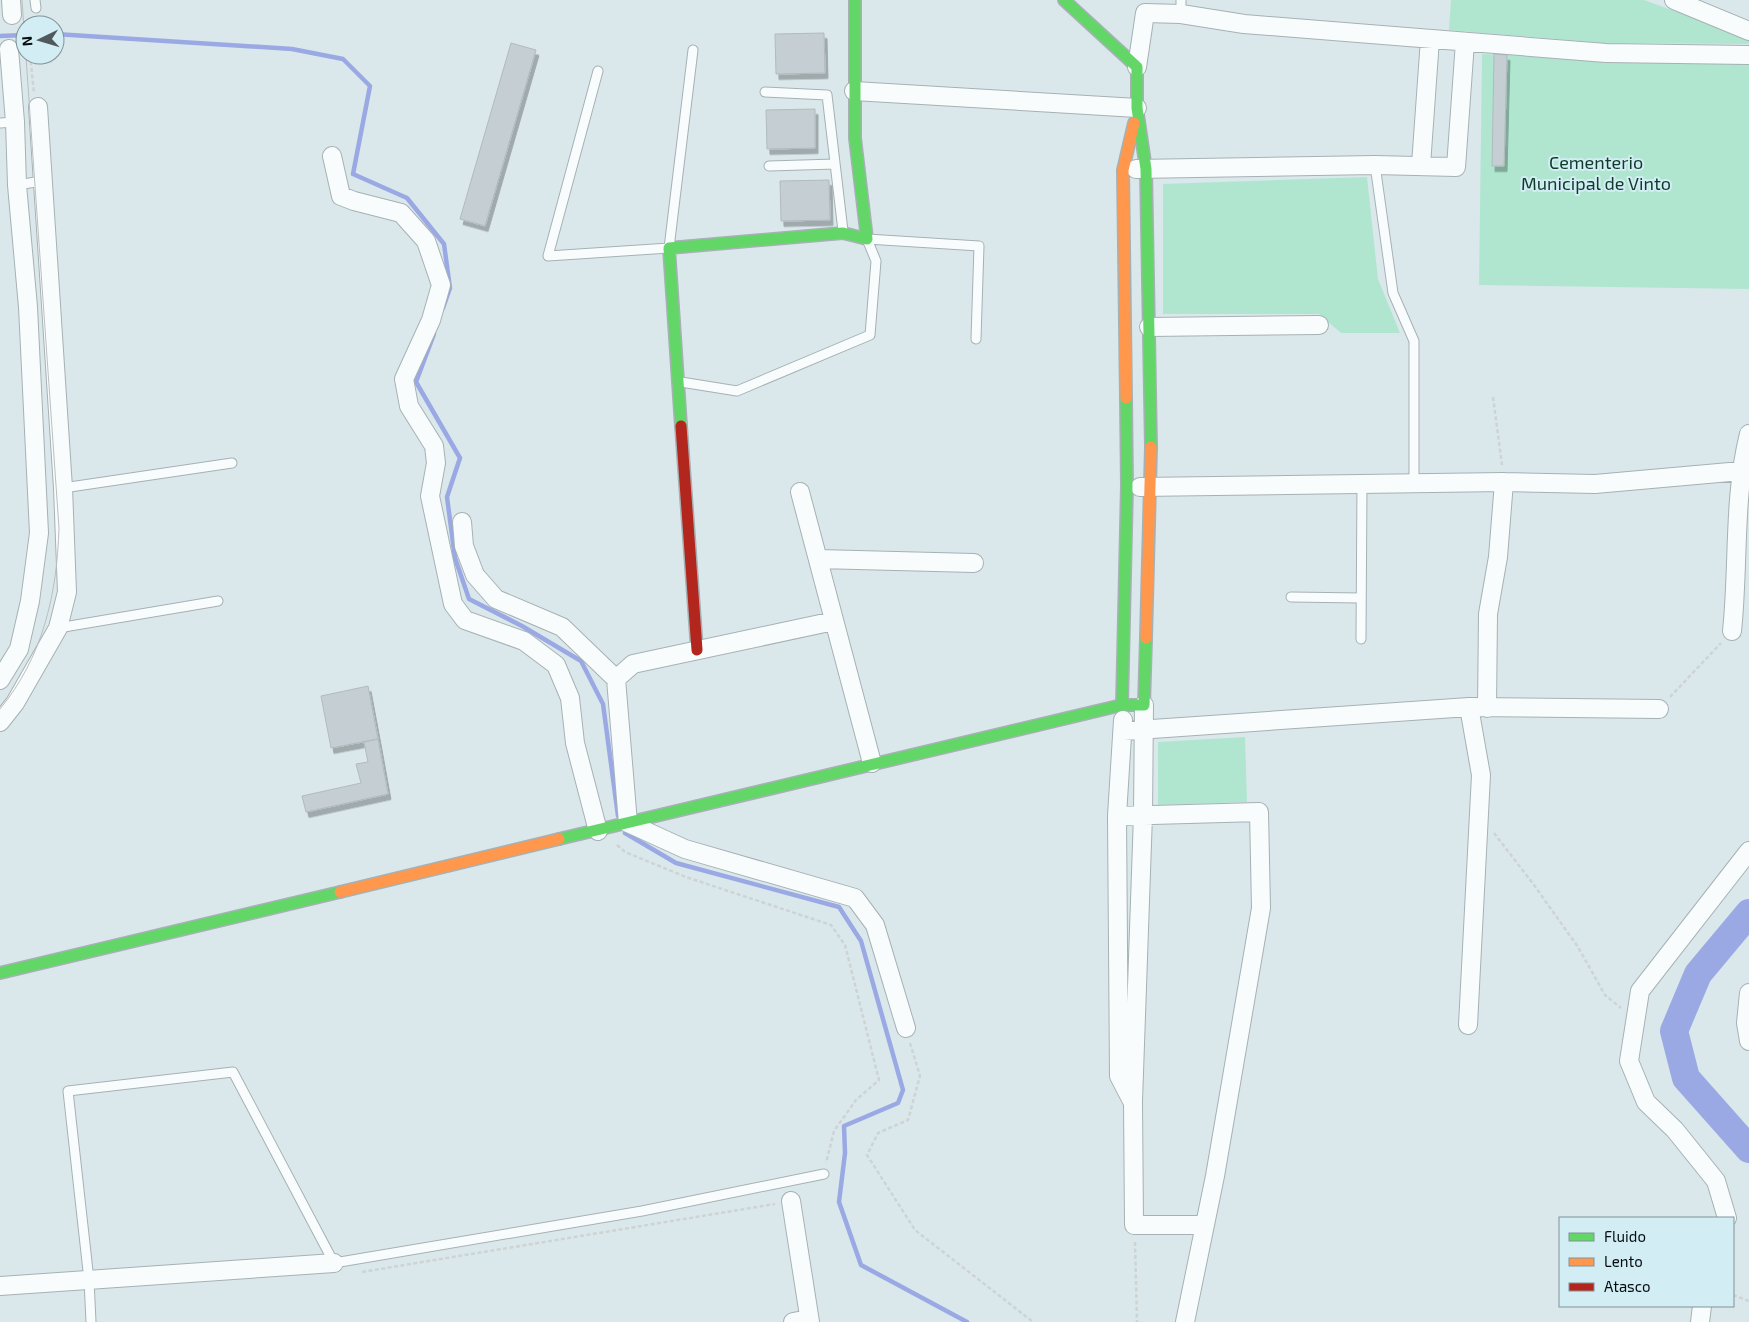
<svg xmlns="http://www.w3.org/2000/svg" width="1749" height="1322" font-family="'Exo 2',sans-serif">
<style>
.green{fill:#b0e6cf}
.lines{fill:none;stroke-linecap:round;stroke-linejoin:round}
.stream{stroke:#9aa9e3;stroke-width:4.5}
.river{stroke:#9aa9e3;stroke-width:28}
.building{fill:#c5ced3;stroke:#b0babf;filter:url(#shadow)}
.lane-casing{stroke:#a6b1b4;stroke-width:11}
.street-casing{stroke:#a6b1b4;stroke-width:20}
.fast-casing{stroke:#a6b1b4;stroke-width:14}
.slow-casing{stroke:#a6b1b4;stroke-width:14}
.jam-casing{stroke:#a6b1b4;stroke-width:14}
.path{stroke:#ced3d4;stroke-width:2.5;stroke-dasharray:4 2.5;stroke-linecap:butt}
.lane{stroke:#f9fcfc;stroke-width:9}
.street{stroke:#f9fcfc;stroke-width:18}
.fast{stroke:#63d668;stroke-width:11}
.slow{stroke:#ff974d;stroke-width:11}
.jam{stroke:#b3261e;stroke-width:11}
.tram{stroke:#bbbec0;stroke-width:1}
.labels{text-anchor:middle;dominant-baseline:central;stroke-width:4;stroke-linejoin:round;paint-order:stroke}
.park-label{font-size:18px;fill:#0d3b27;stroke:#d2edf4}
</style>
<defs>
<filter id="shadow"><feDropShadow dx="3" dy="5.5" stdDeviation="0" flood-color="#0004"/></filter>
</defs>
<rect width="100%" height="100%" fill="#dae8ec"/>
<path class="green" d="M1451,0H1644L1749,38V44L1603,43L1449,30Z
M1482,54L1749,64V289L1479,285Z
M1367,177L1378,279L1400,333H1341L1319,314H1163V184Z
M1245,737L1247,802L1158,805V742Z"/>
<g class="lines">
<path class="stream" d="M55,34L292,49L343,59L370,86L353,174L407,198L444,244L450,288L443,308
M0,36L25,35
M434,334L416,382L460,458L447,497L455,558L469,599L522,626L581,661L603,704L618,816
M625,833L676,863L839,907L861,941L903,1090L898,1103L844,1126L845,1153L839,1202L861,1265L967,1322"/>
<path class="river" d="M1749,913L1698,974L1674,1031L1686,1078L1749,1149"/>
</g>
<path class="building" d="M824,33L825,73L776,74L775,34Z
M511,43L536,50L485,226L460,219Z
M1494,54L1507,55L1504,166H1492Z
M815,109V148L767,149L766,110Z
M829,180L830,220L781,221L780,181Z
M368,686L378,739L331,748L321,696Z
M378,739L388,794L306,812L302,796L361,783L356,764L368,762L364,742Z"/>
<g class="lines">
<defs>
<path id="lane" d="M35,0L36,8
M1181,14V0
M598,71L548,256L669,248L693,50
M765,92L827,95L843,231
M0,123L15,122
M1375,165L1393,293L1414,341V483
M769,166L835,164
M17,185L42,181
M681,382L737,391L870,335L876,261L867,239L979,246L976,339
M63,488L232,463
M1291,597L1361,598
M58,628L218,601
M1361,639L1362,483
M91,1322L89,1280L68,1091L233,1072L334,1263L642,1211L824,1174"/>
<path id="street" d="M11,0L12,15
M1674,0L1749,31
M1137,67L1145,13L1181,14L1244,24L1606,53L1749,55
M854,91L1137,108
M332,156L341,196L354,201L401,213L426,241L441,285L431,320L404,379L409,406L434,446L436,463L430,496L453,604L465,620L524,641L556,665L570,698L575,743L598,831
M1421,165L1430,39
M1136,169L1375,165L1456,167L1465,42
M1149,327L1319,325
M1140,487L1504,482L1595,484L1741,471
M800,492L872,763
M462,522L464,546L475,575L496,599L562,627L616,679
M818,559L974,563
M834,621L633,664L616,679L628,823L685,849L855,898L875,925L906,1028
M1732,631C1739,565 1733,498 1749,434
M0,680L19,649L30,601L39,533L28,307L17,185L15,122L9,49
M1144,705L1143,815L1133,1101L1134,1225H1205
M1487,708L1488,614L1498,557L1504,482
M1123,720L1117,816L1119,1076L1132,1101
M0,722L15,703L58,628L67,592L63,488L38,107
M1123,731L1469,707L1659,709
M1117,816L1259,812L1261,908L1215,1176L1185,1322
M1749,993L1746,1023L1749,1041
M1468,1025L1481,775L1469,707
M791,1201L810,1322
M1727,1218L1716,1181L1675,1130L1646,1102L1629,1061L1640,991L1749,851
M0,1286L334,1263
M793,1322L809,1319
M1700,1322L1702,1306"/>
<path id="fast" d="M1064,0L1137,67V108L1146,169L1151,447
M681,426L669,248L843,233L867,239L855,138V0
M1122,705L1127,486L1126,398
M559,839L1122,705H1144L1146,638
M0,973L340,892"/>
<path id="slow" d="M1126,398L1123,170L1134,123
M1146,638L1151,447
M340,892L559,839"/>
<path id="jam" d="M681,426L697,650"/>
</defs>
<use href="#lane" class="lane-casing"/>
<use href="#street" class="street-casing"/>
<use href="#fast" class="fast-casing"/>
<use href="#slow" class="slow-casing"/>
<use href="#jam" class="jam-casing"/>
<path class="path" d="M28,25L30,18
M30,55L34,93
M1493,397L1502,465
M1670,697L1721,643
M1494,833L1534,885L1578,947L1605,995L1621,1008
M617,845L625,852L686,877L831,925L845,945L879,1080L856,1100L834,1131L826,1163
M910,1043L920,1076L908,1120L878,1133L867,1155L915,1230L1033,1322
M1135,1242L1137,1322
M362,1272L775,1204
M1733,1295L1749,1301"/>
<use href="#lane" class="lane"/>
<use href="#street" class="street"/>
<use href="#fast" class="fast"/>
<use href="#slow" class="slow"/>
<use href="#jam" class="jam"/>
<path class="tram" d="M0,709C43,657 57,594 59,528L22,0"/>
</g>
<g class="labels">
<g class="park-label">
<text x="1596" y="162">Cementerio<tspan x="1596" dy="21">Municipal de Vinto</tspan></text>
</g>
</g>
<rect x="1559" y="1217" width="175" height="90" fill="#d2edf4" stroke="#809399"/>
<rect x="1569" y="1233" width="25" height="8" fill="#63d668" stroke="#809399"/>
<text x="1604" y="1242" font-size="15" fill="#050d10">Fluido</text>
<rect x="1569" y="1258" width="25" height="8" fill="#ff974d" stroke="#809399"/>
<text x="1604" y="1267" font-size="15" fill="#050d10">Lento</text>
<rect x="1569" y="1283" width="25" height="8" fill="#b3261e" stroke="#809399"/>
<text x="1604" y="1292" font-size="15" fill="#050d10">Atasco</text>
<g transform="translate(40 40) rotate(265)"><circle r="24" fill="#d2edf4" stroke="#809399"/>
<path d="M0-4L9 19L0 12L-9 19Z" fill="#505a5d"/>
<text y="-8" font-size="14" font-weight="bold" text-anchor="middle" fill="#050d10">N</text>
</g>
</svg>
